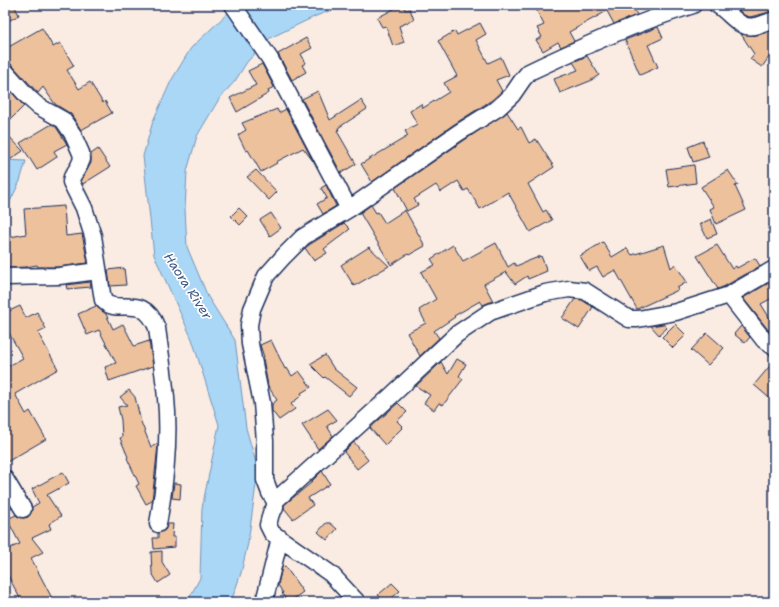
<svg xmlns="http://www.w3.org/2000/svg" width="779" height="607" font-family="'Shantell Sans',sans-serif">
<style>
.water{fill:#abd7f7;stroke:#7194ba}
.building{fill:#eec19d;stroke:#1b2f5e}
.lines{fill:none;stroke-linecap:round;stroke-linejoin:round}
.street-casing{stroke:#1b2f5e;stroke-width:19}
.street{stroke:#fff;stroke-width:16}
.labels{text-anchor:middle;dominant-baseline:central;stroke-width:3.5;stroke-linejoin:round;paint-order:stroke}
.water-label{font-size:13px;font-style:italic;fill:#3f5984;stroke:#fff}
</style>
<rect width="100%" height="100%" fill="#faece2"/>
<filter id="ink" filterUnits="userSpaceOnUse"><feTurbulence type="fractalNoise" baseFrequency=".025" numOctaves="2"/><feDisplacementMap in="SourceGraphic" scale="8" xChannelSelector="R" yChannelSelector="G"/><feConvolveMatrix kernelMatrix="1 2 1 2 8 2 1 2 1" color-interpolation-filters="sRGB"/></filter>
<g filter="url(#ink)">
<path class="water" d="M238,5H345L316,16L270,38L247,62L235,81L219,99L197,136L187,171L185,209L187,247L208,297L235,340L246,428L258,470L248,543L241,573L231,602H187L200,578L202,508L219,425L192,339L154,255L143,156L153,121L171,81L191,48L232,9Z
M5,160L26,161L20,181L5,212Z"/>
<path class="building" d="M5,5H14L19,15L5,23Z
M401,5H404L405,10L410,9L414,20L399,26L404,42L393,46L386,26L382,27L377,18Z
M534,5H632L637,15L614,24L607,11L569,32L574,41L561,47L558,42L543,51L536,40L542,37L537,28L544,25Z
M733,5H774V11L750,17L744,15Z
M480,23L486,34L476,40L488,63L501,57L509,75L496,80L502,91L492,100L453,125L372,182L361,164L408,136L405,131L417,124L410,111L421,104L423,108L449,92L444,83L457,76L438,41L455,31L457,35Z
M658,27L663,38L648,45L658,67L640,75L625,40Z
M42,28L53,47L60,43L74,66L67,70L79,89L90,82L103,103L105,101L112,113L81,130L71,114L55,104L43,87L38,93L12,65L5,62V49Z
M774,30V50L762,67L750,59L754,54L741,34L756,35Z
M306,38L312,48L301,54L306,63L302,65L306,72L292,80L278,54Z
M587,56L599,75L590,81L560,93L554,79L578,70L573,62Z
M262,64L274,87L268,90L269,93L237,112L230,98L256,85L248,71Z
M5,85L24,106L5,125Z
M318,91L330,120L361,100L367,109L338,128L339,130L337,131L356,164L341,173L302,99Z
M277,109L279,113L286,109L313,161L303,148L276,162L277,163L261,172L248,150L246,151L238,135L246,130L242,123Z
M507,112L518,129L521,127L529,143L536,139L554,167L528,184L543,212L546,210L552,220L530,232L508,192L480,209L468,189L464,191L458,181L441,192L436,185L414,199L418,205L407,211L395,188L463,141Z
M52,124L56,127L67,144L54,151L57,157L37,170L20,143Z
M5,132L23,151L5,163Z
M703,141L709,157L693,162L688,147Z
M98,149L110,167L83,184L81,181L91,163V154Z
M694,165L696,183L669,187L666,169Z
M256,170L277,192L269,200L247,177Z
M728,170L738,185L735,186L746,210L716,224L710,209L714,207L701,187Z
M326,185L336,206L323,214L317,204L327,198L321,188Z
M371,205L376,213L378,212L385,223L405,210L425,246L409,255L408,254L391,265L360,213Z
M64,206L66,236L82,234L88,263L58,267H38L37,265L26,267L5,268V238L26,234L24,209Z
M239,208L248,217L240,225L231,216Z
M271,213L281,228L270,236L260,220Z
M711,219L717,234L707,238L700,224Z
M344,223L350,229L324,249L327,253L314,261L305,248L309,245Z
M603,242L612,257L627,248L632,255L664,245L671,268L675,264L687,282L677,288L678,290L637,309L615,270L603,277L597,267L589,271L580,256Z
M496,243L508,267L514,263L516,266L541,256L547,271L528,279L527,276L515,284L506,272L484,284L493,301L483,305L480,301L454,316L455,317L434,331L439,338L420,356L407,333L426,323L419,310L436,299L421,272L435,265L431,259L453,245L463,261Z
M717,245L732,269L736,266L737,268L755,258L760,266L725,286L718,289L697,256Z
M369,247L389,266L354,286L341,265Z
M124,268L126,285L110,286L108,270Z
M774,280V297L761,304L774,325V327L769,331L743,298Z
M90,282L91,287L67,289L66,285Z
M575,299L582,300L593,307L579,329L562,318Z
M20,306L26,318L37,312L46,329L38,333L58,369L15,394L26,414L30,411L46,439L5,463V368L23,358L5,326V313Z
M96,306L106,314L113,329L123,324L134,346L149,341L153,366L109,381L105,367L116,363L99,330L87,335L78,314Z
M663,324L667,328L659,335L651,326Z
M675,324L686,335L673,348L662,337Z
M741,326L750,337L745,343L734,334Z
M707,333L724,348L708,365L691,350Z
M271,340L285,369L287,368L292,376L299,371L311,387L301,393L302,395L291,404L295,409L279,420L272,411V404L277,400L268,386L263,358L264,357L260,345Z
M325,355L334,369L357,387L349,396L325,377L324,378L310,364Z
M457,359L466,364L459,376L463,379L443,405L439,403L434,410L424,403L430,395L416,386L441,362L448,374Z
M774,361V402L754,385Z
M129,390L135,397L141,422L151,447L157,444L158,445L152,501L146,504L136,486L139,484L127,458L128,457L120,438L122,437L121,420L118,407L127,405L120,397Z
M398,403L407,412L397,421L403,427L385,445L370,428Z
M328,409L337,420L327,426L333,436L318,449L302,425Z
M354,442L368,460L357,469L344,452Z
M322,471L330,484L308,498L313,505L293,519L284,508V505L311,483V482Z
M63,472L69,483L47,495L61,516L49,524L51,529L32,538L43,552L31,558L54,602H22L5,570V550L20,544L7,519L16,515L23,518L28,517L31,513L32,507L39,503L32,489Z
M174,483L181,484L180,499L172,498Z
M326,523H330L337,529L327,540L318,532Z
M168,524H173L172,537H175V547L154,549L153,538H158V533L165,530Z
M162,551V562L170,575L158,583L152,573L151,552Z
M285,566L303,592L289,602L282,594L283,593L278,585L282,567Z
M392,583L400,591L387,602H385L378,595Z"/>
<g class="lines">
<defs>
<path id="street" d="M233,5L270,59L349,209
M717,5C730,12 739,30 755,26C762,25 768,22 774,20
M5,71L29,98L38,106L63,120L72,133L81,153L82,159L79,166L72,177L71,182L84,208L93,236L103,300C117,317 143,291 157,328C160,351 164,375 166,398C170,439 165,484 158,524
M5,277L59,276L98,271
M729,295L764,340L774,347
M5,479L23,509
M275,501L391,396L457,334L490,312L545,293L569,289L585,291L629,319H638L676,312L729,295L774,269
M264,602L280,538
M357,602L331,574L272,533L268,525L271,513L275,508V501L270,493L265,480V441L262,403L250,344L249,325L252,309L266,276L284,256L303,237L349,209L458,133L498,108L512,95L523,79L529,72C584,46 635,23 693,5"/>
</defs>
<use href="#street" class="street-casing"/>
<use href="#street" class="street"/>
</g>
</g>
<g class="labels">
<g class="water-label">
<text transform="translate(188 286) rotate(57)">Haora River</text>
</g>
</g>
<rect width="779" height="607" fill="none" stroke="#fff" stroke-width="20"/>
<rect x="10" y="10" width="759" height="587" fill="none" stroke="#1b2f5e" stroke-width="1.5" filter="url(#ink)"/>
</svg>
